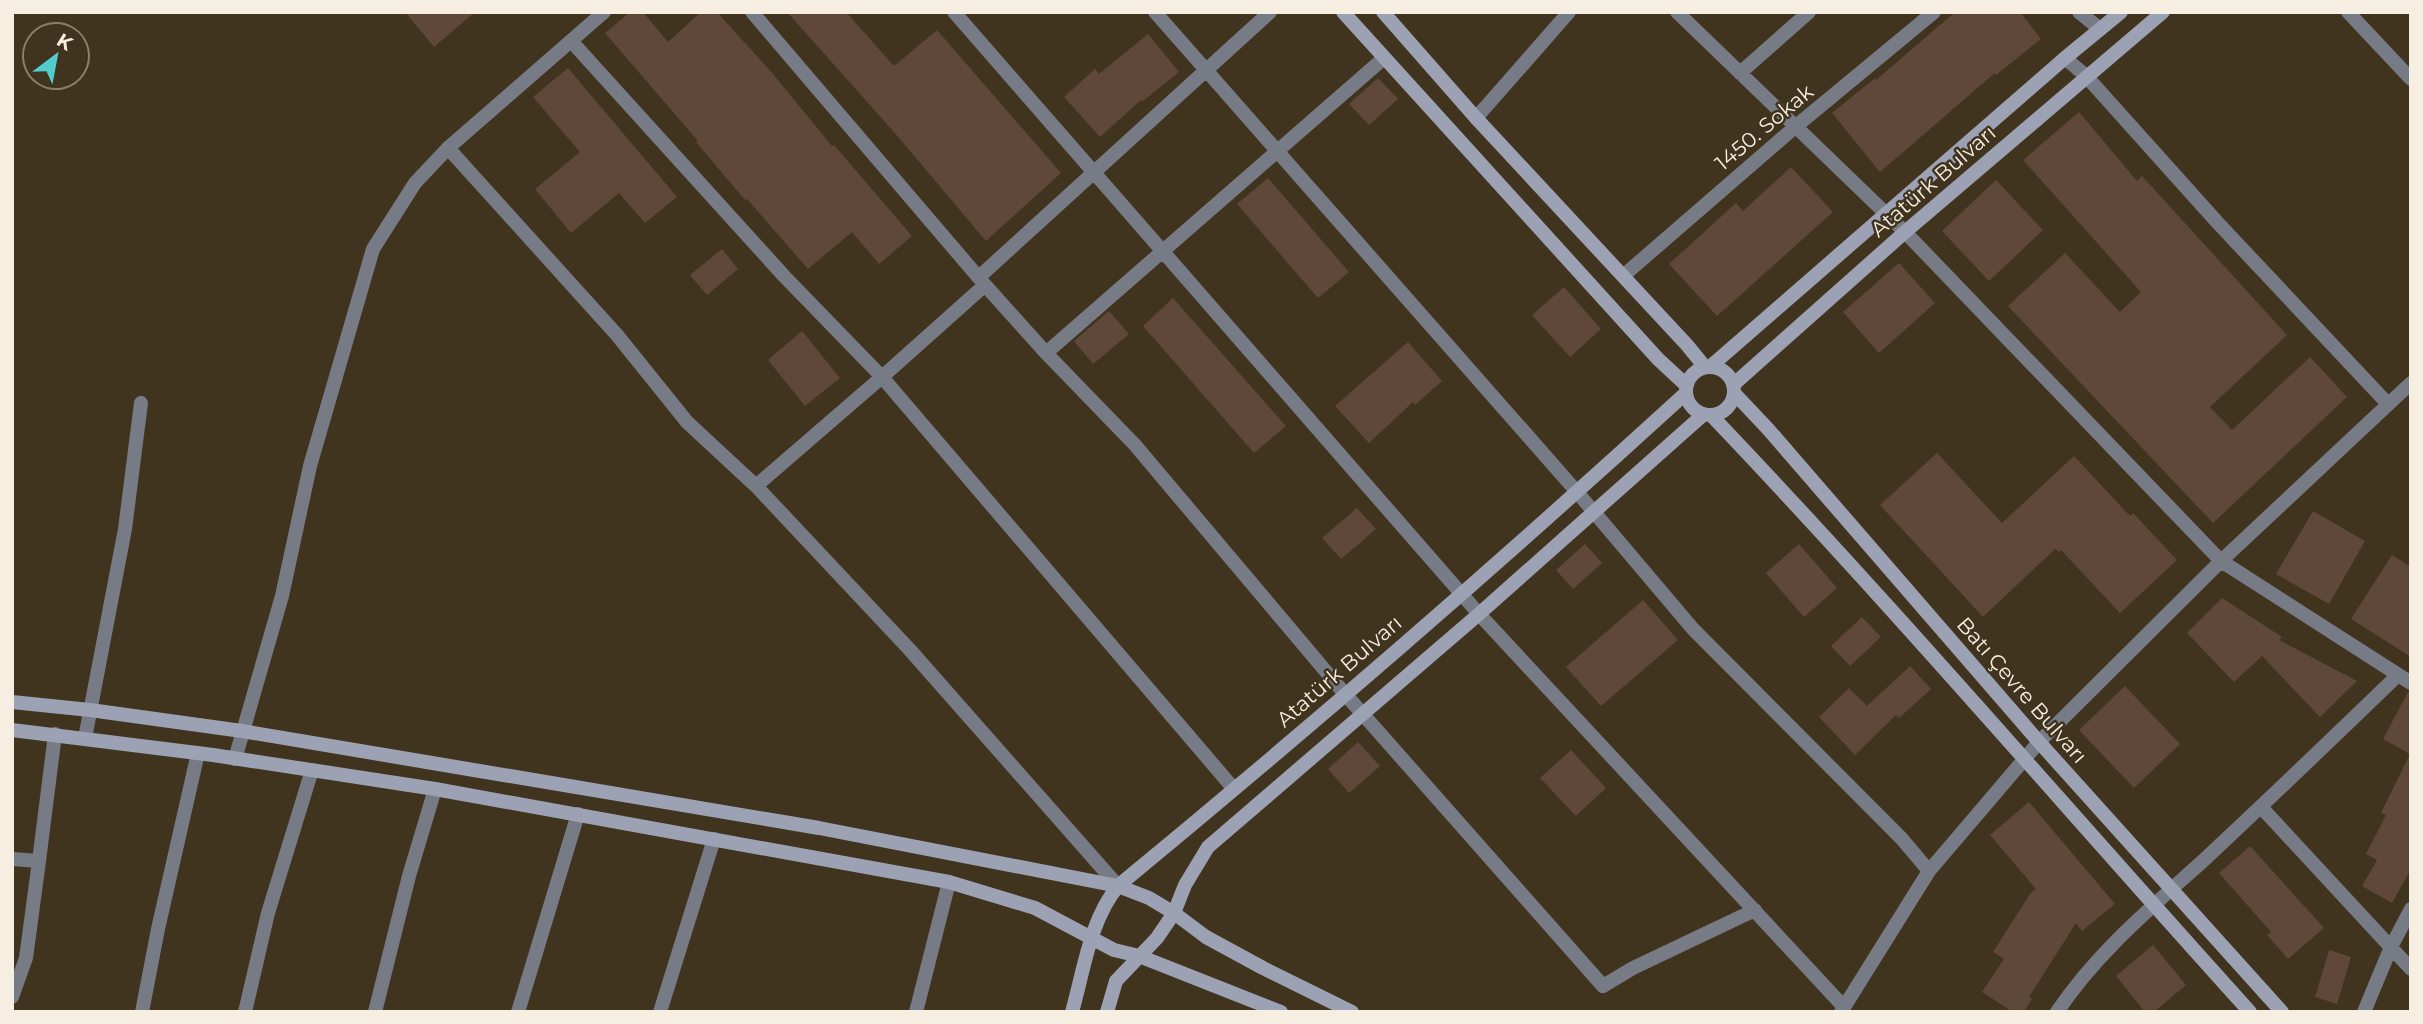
<svg xmlns="http://www.w3.org/2000/svg" width="2423" height="1024" font-family="Montserrat,sans-serif">
<style>
.building{fill:#5f483a}
.lines{fill:none;stroke-linecap:round;stroke-linejoin:round}
.minor{stroke:#777b86;stroke-width:14}
.tertiary{stroke:#777b86;stroke-width:14}
.secondary{stroke:#9ca2b4;stroke-width:14}
.labels{text-anchor:middle;dominant-baseline:central;stroke-width:5;stroke-linejoin:round;paint-order:stroke}
.street-label{font-size:21px;fill:#f6efe1;stroke:#40341e}
</style>
<rect width="100%" height="100%" fill="#40341e"/>
<path class="building" d="M405,12H475L434,47Z
M630,12H643L668,42L701,12H717L773,74L832,146L834,145L912,236L879,264L852,232L808,269L747,199L745,200L696,142L698,141L605,33Z
M787,12H846L894,66L937,30L1061,173L986,241L894,132Z
M1955,12H2020L2041,39L1996,75L1995,73L1880,172L1832,113L1875,78L1876,80Z
M1148,34L1179,72L1143,101L1141,100L1100,137L1064,97L1095,69L1099,74Z
M568,68L677,197L645,223L619,193L571,233L535,189L580,152L533,97Z
M1378,78L1398,99L1369,125L1349,104Z
M2079,112L2137,181L2142,176L2287,335L2210,407L2232,430L2310,357L2347,397L2213,523L2008,306L2065,253L2120,312L2141,292L2023,160Z
M1791,167L1833,212L1717,316L1669,264L1736,203L1743,211Z
M1268,178L1349,272L1318,298L1237,204Z
M1996,180L2043,230L1989,281L1942,231Z
M722,249L738,269L707,295L690,275Z
M1899,263L1935,303L1879,353L1843,312Z
M1564,287L1601,329L1570,357L1532,315Z
M1173,298L1286,426L1254,453L1143,326Z
M1109,311L1129,334L1093,364L1074,341Z
M802,331L840,378L805,406L768,360Z
M1408,342L1442,381L1415,405L1413,402L1369,443L1335,406Z
M1937,453L2002,523L2074,456L2130,516L2133,513L2177,560L2120,613L2061,550L2059,552L2055,549L1983,617L1880,505Z
M1357,508L1376,529L1341,559L1322,538Z
M2313,511L2365,541L2329,604L2276,574Z
M1585,544L1602,563L1573,589L1556,570Z
M1799,544L1837,588L1804,617L1766,573Z
M2392,555L2411,567V657L2351,619Z
M2222,598L2282,637L2279,640L2357,681L2320,717L2262,656L2234,682L2187,633Z
M1643,600L1678,640L1601,706L1566,667Z
M1862,617L1881,637L1850,666L1831,646Z
M1910,666L1931,689L1899,718L1896,715L1855,755L1819,717L1849,688L1867,706Z
M2125,686L2180,744L2134,788L2079,730Z
M2408,692L2411,693V869L2392,903L2362,886L2377,860L2366,854L2386,815L2381,813L2410,754L2383,739Z
M1358,742L1380,766L1349,793L1328,769Z
M1571,750L1606,788L1576,816L1540,778Z
M2029,802L2115,904L2082,931L2076,923L2029,997L2032,999L2024,1012H2013L1982,992L2004,959L1993,952L2030,894L2036,889L1990,835Z
M2250,846L2324,928L2288,959L2267,935L2271,932L2219,873Z
M2153,945L2186,985L2154,1012H2145L2116,976Z
M2329,950L2351,957L2337,1004L2315,997Z"/>
<g class="lines">
<path class="minor" d="M752,12L985,285L1046,353L1135,445L1345,694L1603,986L1633,968L1755,910
M954,12L1479,614L1844,1007
M1155,12L1577,492L1693,629L1902,839L1929,871
M1677,12L1905,232L2221,561L2411,683
M2079,12L2100,29
M2348,12L2411,79
M572,42L784,276L882,377L985,285
M2065,58L2086,76L2217,222L2388,404
M1740,73L1809,12
M1476,118L1569,12
M448,148L617,335L687,422L756,486
M1623,276L1795,127L1934,12
M979,277L1270,12
M1046,353L1384,58
M85,738L125,529L141,403
M2261,807L2411,969
M12,859L39,861L26,958L12,997
M39,861L55,734
M1118,886L910,650L756,486L882,377L1234,789
M142,1012L158,929L198,753
M245,1012L268,913L312,770
M375,1012L409,876L435,789
M518,1012L578,814
M660,1012L714,839
M916,1012L949,882
M1841,1012L1929,871L2039,742L2221,561L2411,383
M2057,1012C2097,952 2152,907 2205,859C2270,798 2334,737 2398,675
M2364,1012L2391,947L2411,909"/>
<path class="tertiary" d="M235,759L282,596L310,466L373,249L415,183L448,148L604,12"/>
<path class="secondary" d="M1343,12L1658,359L1686,385
M1383,12L1476,118L1687,345L1705,367
M1711,366L2065,58L2121,12
M1686 391a24 24 0 1 1 48 0a24 24 0 1 1-48 0Z
M1733,385L1905,232L2163,12
M1734,393L1768,429L2039,742L2282,1012
M1711,415C1896,609 2070,813 2250,1012
M12,702L90,710L242,731L819,828L1118,886L1149,898L1174,913L1206,937L1263,968L1352,1012
M12,730L213,755L435,789L949,882L1035,908L1114,950L1139,956L1281,1012
M1072,1012C1084,970 1090,920 1118,886C1311,727 1501,562 1686,393
M1107,1012L1116,981L1157,938L1174,913L1185,885L1208,847L1479,614L1704,414"/>
</g>
<g class="labels">
<g class="street-label">
<text transform="translate(1764 127) rotate(-40)">1450. Sokak</text>
<text transform="translate(1933 181) rotate(-41)">Atatürk Bulvarı</text>
<text transform="translate(1339 671) rotate(-41)">Atatürk Bulvarı</text>
<text transform="translate(2022 690) rotate(49)">Batı Çevre Bulvarı</text>
</g>
</g>
<rect width="2423" height="1024" fill="none" stroke="#f6efe1" stroke-width="28"/>
<g transform="translate(56 56) rotate(32)"><circle r="33" fill="#40341e" stroke="#897f6c" stroke-width="2"/>
<path d="M0-5L12 26L0 18L-12 26Z" fill="#52cdcd"/>
<text y="-10" font-size="19" font-weight="bold" text-anchor="middle" fill="#f6efe1">K</text>
</g>
</svg>
